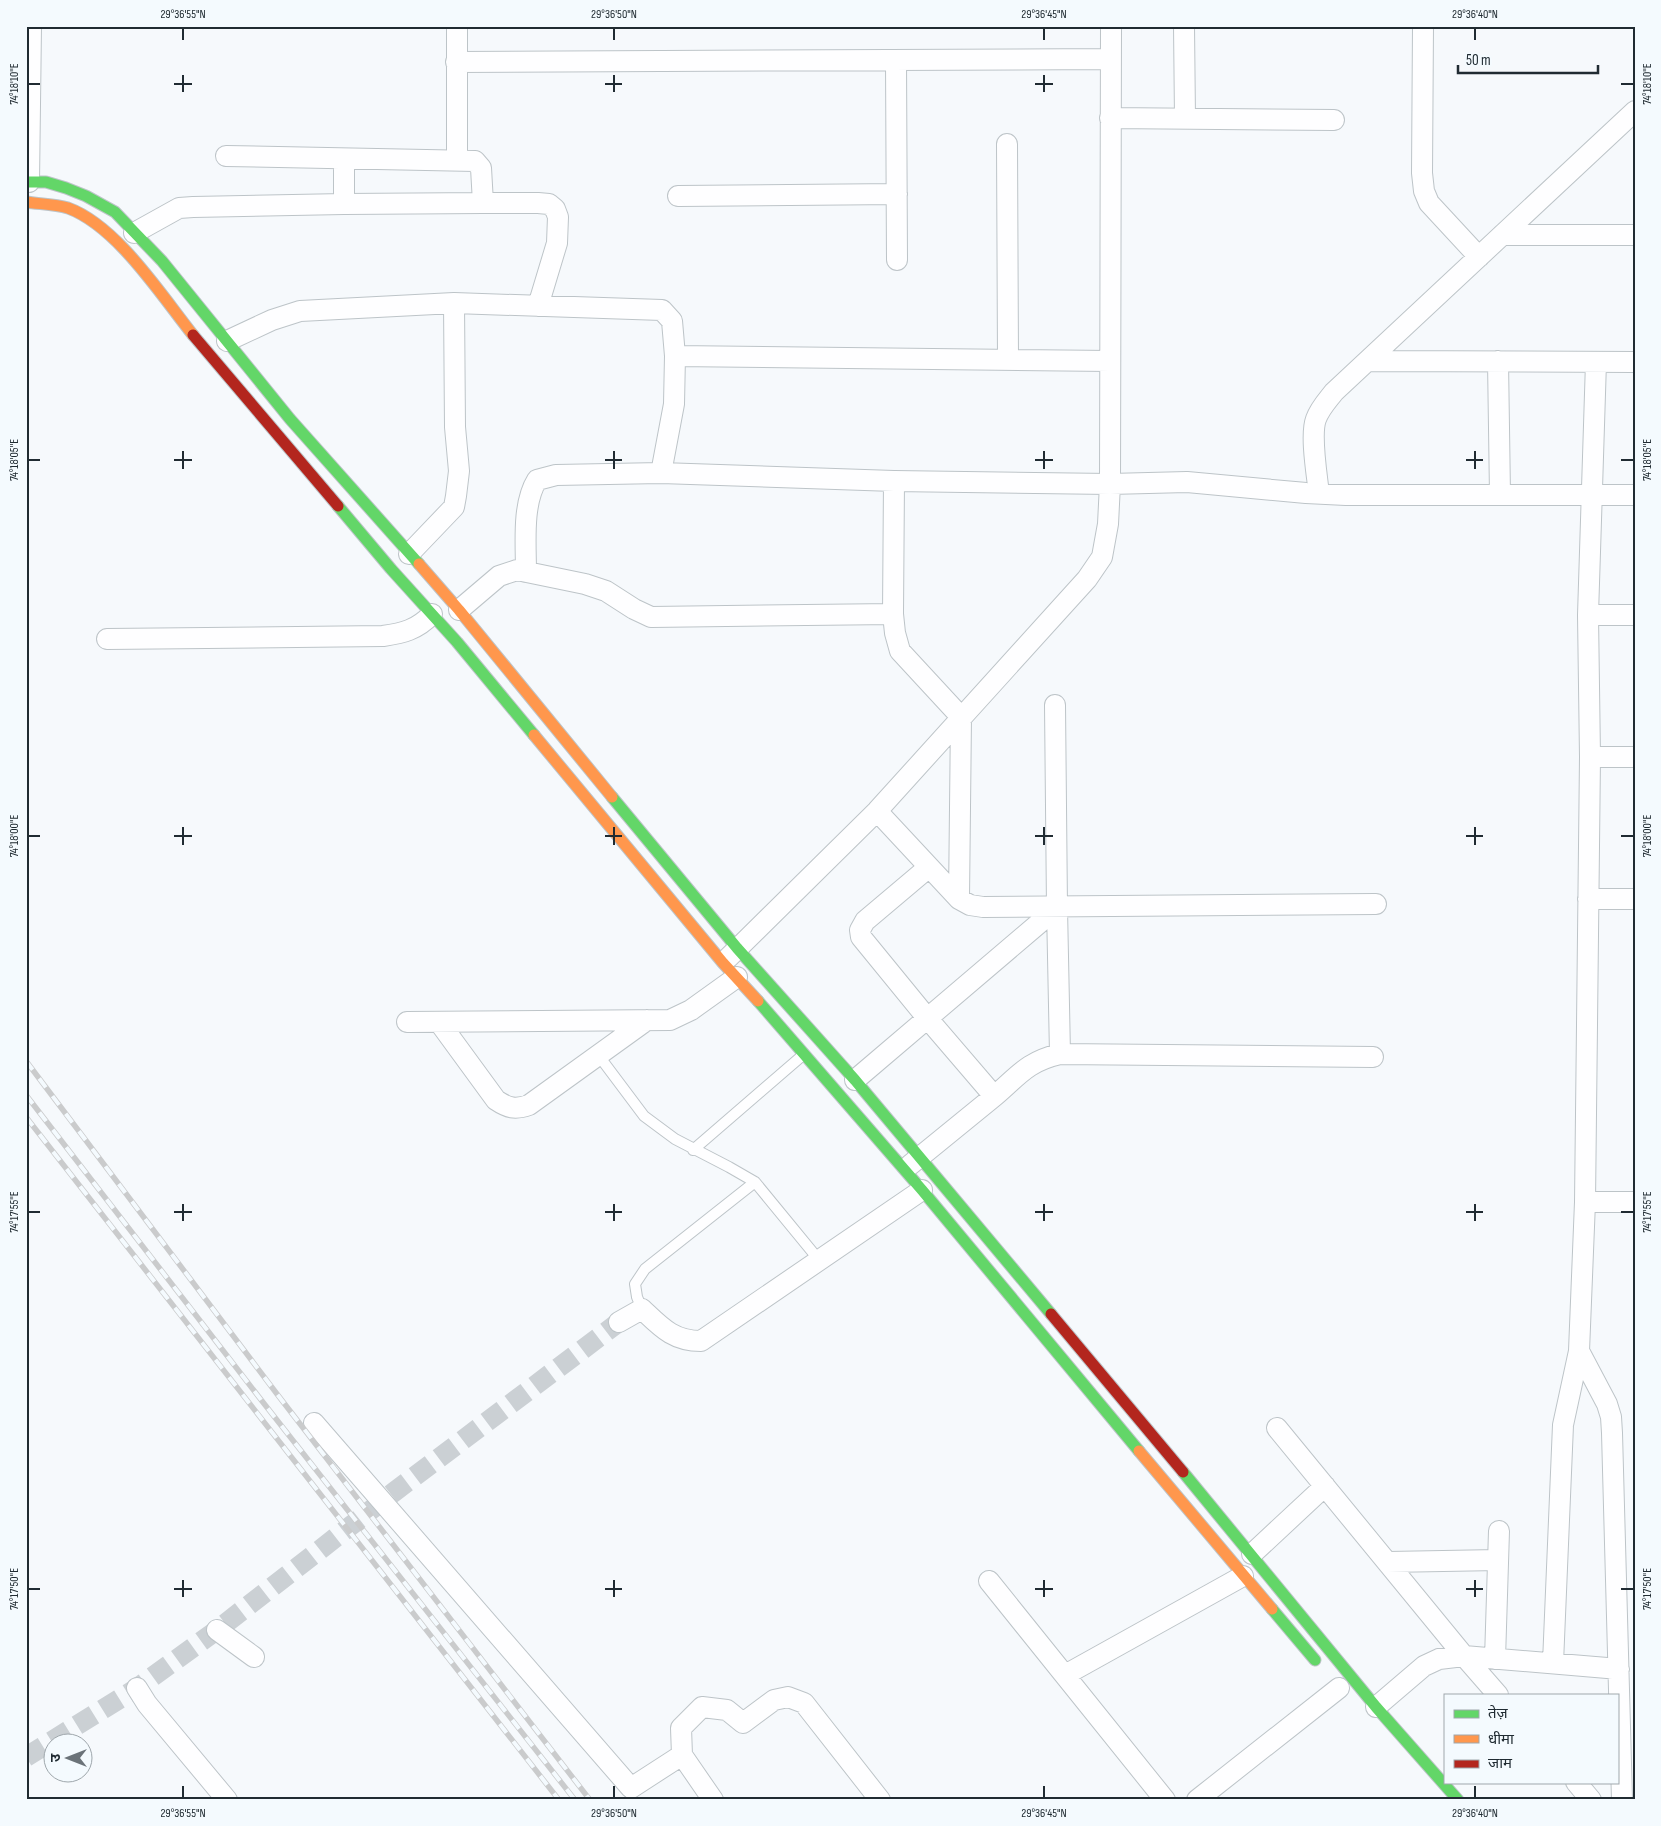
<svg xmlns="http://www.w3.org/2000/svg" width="1661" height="1826" font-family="'Sofia Sans Condensed','Noto Sans Devanagari',sans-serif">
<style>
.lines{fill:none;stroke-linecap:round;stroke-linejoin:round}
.street-tunnel{stroke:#cbd0d4;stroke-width:20;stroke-dasharray:20 10;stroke-linecap:butt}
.lane-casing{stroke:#bdc4c8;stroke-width:12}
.street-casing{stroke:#bdc4c8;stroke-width:22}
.fast-casing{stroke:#bdc4c8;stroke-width:13}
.slow-casing{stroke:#bdc4c8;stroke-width:13}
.jam-casing{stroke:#bdc4c8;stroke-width:13}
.lane{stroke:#fefeff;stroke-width:10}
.street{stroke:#fefeff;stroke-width:20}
.fast{stroke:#63d668;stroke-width:11}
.slow{stroke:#ff974d;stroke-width:11}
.jam{stroke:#b3261e;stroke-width:11}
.rail-casing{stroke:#cacbcc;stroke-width:5.5}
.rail{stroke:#f4fafe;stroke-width:4;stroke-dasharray:11;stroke-linecap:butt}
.ticks{fill:none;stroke:#202b32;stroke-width:2}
.neatline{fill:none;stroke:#202b32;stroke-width:2}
.ticks-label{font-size:12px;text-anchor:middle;fill:#202b32}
</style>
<rect width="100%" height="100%" fill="#f6f9fc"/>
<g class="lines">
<path class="street-tunnel" d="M26,1757L137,1688L217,1630L394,1492L619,1322"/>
<defs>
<path id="lane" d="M599,1056L644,1116L675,1139L729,1167L755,1182L819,1260
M693,1150L803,1055
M642,1309L637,1297L635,1284L645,1269L755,1182"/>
<path id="street" d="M457,26V160
M1184,26L1185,118
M1423,26L1422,173L1424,191L1429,203L1479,257
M896,61L897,260
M456,62L1110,59
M1110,118L1334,120
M1007,144L1008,360
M226,156L475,161L481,168L483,203
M29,182L31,26
M678,196L897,194
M344,204L483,203H538L549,204L555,209L558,217L557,243L538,306
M134,233L179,208L193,207L344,204V159
M1502,235H1635
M227,341L272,320L300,311L454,303L662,310L672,321L675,356L674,404L661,473
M675,356L1110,361
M1368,361L1635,362
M1498,361L1500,495
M1596,362L1588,615L1590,757L1587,1025L1585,1202L1579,1351L1607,1404L1611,1417L1612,1433L1622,1800
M894,481L893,614L895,633L900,651L961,717L959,899
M1319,494C1317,475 1310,435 1316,419C1320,408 1327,401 1334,392L1635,111
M409,554L454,507L456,496L459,471L455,427L454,303
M526,572C526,544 522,504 537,480L556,475L661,473L894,481L1110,484L1187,482L1306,493L1346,495H1635
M459,610L499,576L517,570L585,584L606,591L634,609L651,617L893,614
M1588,615H1635
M107,639L383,636C403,633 417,630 432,614
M1055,705L1057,908L1060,1054
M1590,757H1635
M877,811L959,899L970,905L983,907L1376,904
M929,867L865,921L860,930L861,937L928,1019L994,1096
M1588,899H1635
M728,958L877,811L1087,579L1102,557L1108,524L1110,484L1111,26
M407,1022L670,1020L691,1010L737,977
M439,1022L496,1100C508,1108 515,1110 529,1105L647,1020
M855,1080L1057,908
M910,1165C937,1143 964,1121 991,1099C1017,1078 1025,1062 1060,1054L1373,1057
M1585,1202H1635
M619,1322L642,1309C661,1327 673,1341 701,1341L922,1190
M314,1423L631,1788L682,1755
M1277,1428L1464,1656L1498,1695
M1252,1554L1325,1486
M1388,1562L1498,1560
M989,1581L1165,1800
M217,1630L254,1657
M1495,1659L1499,1531
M1553,1663L1563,1425L1579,1351
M1065,1675L1243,1576
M137,1688L147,1704L227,1800
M1376,1707L1424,1666L1439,1659L1464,1656L1619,1669
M1576,1782L1591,1800
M713,1800L682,1755L681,1728L702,1707L727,1710L743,1723L774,1700L788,1697L804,1703L880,1800
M1197,1800L1339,1688"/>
<path id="fast" d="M26,182H46L66,188L86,196L115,212L162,261L290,419L419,564
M338,506L391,569L457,642L534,735
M612,797L737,948L855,1080L1051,1314
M758,1001L922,1190L1139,1451
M1183,1472L1376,1707L1458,1800
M1272,1609L1315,1660"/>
<path id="slow" d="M26,202C39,204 55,204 68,208C117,226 161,295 193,335
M419,564L459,610L612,797
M534,735L723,963L758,1001
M1139,1451L1272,1609"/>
<path id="jam" d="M193,335L338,506
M1051,1314L1183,1472"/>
</defs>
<use href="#lane" class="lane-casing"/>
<use href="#street" class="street-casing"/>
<use href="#fast" class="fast-casing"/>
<use href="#slow" class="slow-casing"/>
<use href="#jam" class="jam-casing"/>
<use href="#lane" class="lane"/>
<use href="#street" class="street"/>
<use href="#fast" class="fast"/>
<use href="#slow" class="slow"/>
<use href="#jam" class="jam"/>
<defs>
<path id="rail" d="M26,1061L277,1394L590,1800
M26,1095L262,1401L575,1800
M26,1117L559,1800"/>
</defs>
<use href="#rail" class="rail-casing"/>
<use href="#rail" class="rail"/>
</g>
<path class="ticks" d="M183,28V40M614,28V40M1044,28V40M1475,28V40M183,75V92M614,75V92M1044,75V92M28,84H40M174,84H192M605,84H622M1035,84H1053M1621,84H1634M183,451V469M614,451V469M1044,451V469M1475,451V469M28,460H40M174,460H192M605,460H622M1035,460H1053M1466,460H1483M1621,460H1634M183,827V845M614,827V845M1044,827V845M1475,827V845M28,836H40M174,836H192M605,836H622M1035,836H1053M1466,836H1483M1621,836H1634M183,1204V1221M614,1204V1221M1044,1204V1221M1475,1204V1221M28,1212H40M174,1212H192M605,1212H622M1035,1212H1053M1466,1212H1483M1621,1212H1634M183,1580V1597M614,1580V1597M1044,1580V1597M1475,1580V1597M28,1589H40M174,1589H192M605,1589H622M1035,1589H1053M1466,1589H1483M1621,1589H1634M183,1786V1798M614,1786V1798M1044,1786V1798M1475,1786V1798"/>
<rect width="1661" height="1826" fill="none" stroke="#f4fafe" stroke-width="55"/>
<rect x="1444" y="1694" width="175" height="90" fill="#f4fafe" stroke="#9fa7ac"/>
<rect x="1454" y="1710" width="25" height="8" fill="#63d668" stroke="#9fa7ac"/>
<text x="1488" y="1718" font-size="15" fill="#202b32">तेज़</text>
<rect x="1454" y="1735" width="25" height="8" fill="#ff974d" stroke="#9fa7ac"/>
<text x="1488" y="1744" font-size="15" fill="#202b32">धीमा</text>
<rect x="1454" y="1760" width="25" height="8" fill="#b3261e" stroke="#9fa7ac"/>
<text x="1488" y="1768" font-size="15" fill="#202b32">जाम</text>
<g transform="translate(68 1758) rotate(270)"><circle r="24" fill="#f4fafe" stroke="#9fa7ac"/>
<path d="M0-4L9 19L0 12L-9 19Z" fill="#6b7379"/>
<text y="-8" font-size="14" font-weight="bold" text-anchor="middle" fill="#202b32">उ</text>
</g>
<path d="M1458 65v8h140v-8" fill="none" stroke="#202b32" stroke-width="2.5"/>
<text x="1466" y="65" font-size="15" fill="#202b32" stroke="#f4fafe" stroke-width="4" paint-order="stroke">50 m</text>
<rect x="28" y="28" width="1606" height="1770" class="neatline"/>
<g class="ticks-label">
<text x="183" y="18">29°36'55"N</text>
<text x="614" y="18">29°36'50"N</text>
<text x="1044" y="18">29°36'45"N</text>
<text x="1475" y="18">29°36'40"N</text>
<text transform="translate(1647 84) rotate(-90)" y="4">74°18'10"E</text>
<text transform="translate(14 84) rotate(-90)" y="4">74°18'10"E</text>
<text transform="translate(1647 460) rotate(-90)" y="4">74°18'05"E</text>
<text transform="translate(14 460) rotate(-90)" y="4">74°18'05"E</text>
<text transform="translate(1647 836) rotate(-90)" y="4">74°18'00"E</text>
<text transform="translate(14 836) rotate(-90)" y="4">74°18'00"E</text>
<text transform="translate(1647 1212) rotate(-90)" y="4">74°17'55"E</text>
<text transform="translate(14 1212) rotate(-90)" y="4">74°17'55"E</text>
<text transform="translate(1647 1589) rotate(-90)" y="4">74°17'50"E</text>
<text transform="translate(14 1589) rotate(-90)" y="4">74°17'50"E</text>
<text x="183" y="1817">29°36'55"N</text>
<text x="614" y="1817">29°36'50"N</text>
<text x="1044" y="1817">29°36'45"N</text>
<text x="1475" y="1817">29°36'40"N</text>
</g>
</svg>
